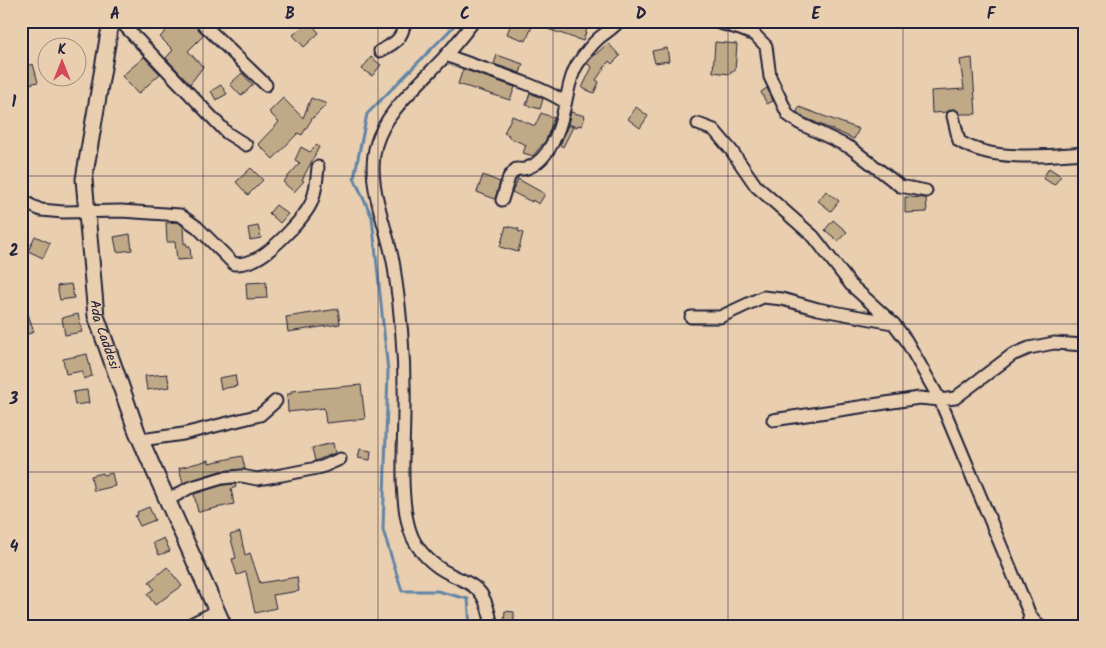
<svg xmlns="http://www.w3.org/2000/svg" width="1106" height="648" font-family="Kalam,sans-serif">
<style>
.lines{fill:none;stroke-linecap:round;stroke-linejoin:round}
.stream{stroke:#6285a5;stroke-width:3}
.building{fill:#bfa986;stroke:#22223b}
.minor-casing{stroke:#22223b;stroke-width:15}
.secondary-casing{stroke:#22223b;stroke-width:19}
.minor{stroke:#e9cfb0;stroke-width:11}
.secondary{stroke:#e9cfb0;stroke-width:15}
.grid{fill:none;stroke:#22223b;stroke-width:1;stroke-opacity:0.55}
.labels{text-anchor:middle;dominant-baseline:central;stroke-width:4;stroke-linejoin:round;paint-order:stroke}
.street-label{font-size:14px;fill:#22223b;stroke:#e9cfb0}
.neatline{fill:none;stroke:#22223b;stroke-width:2}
.grid-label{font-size:16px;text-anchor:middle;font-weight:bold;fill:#22223b}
</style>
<rect width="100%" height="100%" fill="#e9cfb0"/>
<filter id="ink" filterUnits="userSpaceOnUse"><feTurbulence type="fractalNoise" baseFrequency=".02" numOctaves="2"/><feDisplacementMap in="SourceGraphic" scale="10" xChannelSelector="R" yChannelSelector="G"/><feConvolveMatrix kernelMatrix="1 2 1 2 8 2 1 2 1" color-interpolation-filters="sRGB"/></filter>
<g filter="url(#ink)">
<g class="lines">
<path class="stream" d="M459,21L367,114L354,178L372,217L388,371L383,530L402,591H437L468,599L470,627"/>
</g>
<path class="building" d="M166,21H193L195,26L204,35L188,51L203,67L190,84L166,58L173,50L160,37L171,26Z
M309,21L319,33L304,47L293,35Z
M512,21H574L588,26L583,41L533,24L526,41L507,34Z
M715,42L737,44L735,71H731L730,74L713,72Z
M608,43L620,56L612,64L609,61L596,80L599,82L594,93L582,88L592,67L587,64L594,54L595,55Z
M667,48L669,61L655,63L652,51Z
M497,55L523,64L520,73L494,64Z
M144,57L160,74L138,94L122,76Z
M371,57L381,65L372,76L362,69Z
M972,58L976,114H960L958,111L952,109L947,112L932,113L931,91L964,89L960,60Z
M33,64L38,82L21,86V68Z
M463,69L515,87L510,100L458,84Z
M242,73L253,85L241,96L230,84Z
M221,85L227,94L216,100L211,91Z
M767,88L773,101L767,104L761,92Z
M530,93L543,99L540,109L526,105Z
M283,98L303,118L311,98L327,104L314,117H313L302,135L298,133L273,159L258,144L279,122L269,112Z
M636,107L648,116L640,128L628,119Z
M799,107L859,129L854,139L803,117L797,112Z
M571,112L585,116L582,126L578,125L577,127L568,124Z
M541,113L554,118L546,140L533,156L523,153L526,145L508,137L509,135L504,133L512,116L535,126Z
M568,125L573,127L563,147L560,145Z
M317,145L319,147L302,180L304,181L294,192L283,182L300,163L295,160L301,147L310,152Z
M251,168L263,180L248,195L236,182Z
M1049,168L1061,176L1054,185L1043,178Z
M483,175L500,182L495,199L477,192Z
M518,179L545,194L539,204L532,200V202L512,192Z
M826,191L839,201L831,211L818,201Z
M905,197L926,198L927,212L905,213Z
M276,205L288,214L280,223L269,213Z
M833,220L847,232L838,241L825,230Z
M178,222L183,226L184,244L186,243L187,246H190L191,259L177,260L175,242H167L166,223Z
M258,226L261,238L250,240L248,228Z
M506,226L519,229L518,231L523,233L518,252L500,247Z
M130,234L132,250L117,252L114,237Z
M35,236L50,243L43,258L28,251Z
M266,282L267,298L247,299L246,283Z
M71,284L74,298L60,300L57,286Z
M21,299H23L34,332L21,336Z
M338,309L340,324L288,332L286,317Z
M78,314L82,332L65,335L62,318Z
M87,354L92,376L84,379L82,371L66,374L63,359Z
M167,374L170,387L147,390L145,376Z
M235,375L237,386L221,389L219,378Z
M361,385L365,419L326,423L324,408L288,412L287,394H291V391Z
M87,390L89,403L75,405L73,392Z
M333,443L335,453L315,461L312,448Z
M360,449L371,451L370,460L358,458Z
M242,456L245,469L220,471L183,483L179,468L209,460V463Z
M103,473L104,475L112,473L115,486L94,491L91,476Z
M235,484L236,487L231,489L234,504L198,512L194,494L223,485Z
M149,507L155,520L140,526L135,516L138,515L137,512Z
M240,532L245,555L250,553L260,583L297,577L299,591L273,595L276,608L255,613L246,572L237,575L232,559L236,558L230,535Z
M164,538L170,551L159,555L153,543Z
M167,567L182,586L155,605L147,594L154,589L149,582Z
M505,611L514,612V621H504Z"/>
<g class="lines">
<defs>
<path id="minor" d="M120,21L227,133L246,145
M200,21L266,85
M474,21C461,38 447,55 432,70C411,92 385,114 376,145C365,185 388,227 394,267C401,312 405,365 404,410C404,446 399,497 410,531C416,550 433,566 450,574C461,580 475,584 482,595C488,605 490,615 492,627
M713,21L740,29L755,35L766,46L770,77L788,115L799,123L851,148L900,186L926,191
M380,51C395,43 402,40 405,21
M446,55C485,71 529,80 565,102
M953,116L959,141C991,162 1047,156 1085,153
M698,124L714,130L731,150L756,186L814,237L851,285L894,324L906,340L940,400L1030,615L1027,627
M21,198L30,205L41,210L63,212L121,211L180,215L197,227L234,264C241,264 250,262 256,259C271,252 306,217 312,201C316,191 317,178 318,167
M502,200L509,177L516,169C519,169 524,170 527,168C549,161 560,129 564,109C568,94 569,78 577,65C583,56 591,45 599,38C606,32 613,29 619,21
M691,317H720L763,297L782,299L818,309L892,323
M773,420L919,398L940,400L955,398L1012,355L1029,348L1054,343L1085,345
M141,440L183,434L260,415L276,401
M168,500L189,488L222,478L242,476L257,479L282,475L322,467L340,459
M1030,615L1040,627
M185,627L217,611"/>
<g id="secondary">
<path id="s1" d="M111,21L84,179L96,316L137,432L224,627"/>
</g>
</defs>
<use href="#minor" class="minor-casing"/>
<use href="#secondary" class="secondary-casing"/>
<use href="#minor" class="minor"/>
<use href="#secondary" class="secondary"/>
</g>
</g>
<path class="grid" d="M203,21V627M378,21V627M553,21V627M728,21V627M903,21V627M21,176H1085M21,324H1085M21,472H1085"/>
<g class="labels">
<g class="street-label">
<text stroke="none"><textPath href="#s1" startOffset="318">Ada Caddesi</textPath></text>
</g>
</g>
<rect width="1106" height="648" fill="none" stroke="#e9cfb0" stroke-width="55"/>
<g transform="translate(62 62)"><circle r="24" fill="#e9cfb0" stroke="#998a81"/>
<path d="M0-4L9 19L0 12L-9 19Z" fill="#d1495b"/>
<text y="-8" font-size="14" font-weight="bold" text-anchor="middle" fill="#22223b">K</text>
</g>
<rect x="28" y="28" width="1050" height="592" class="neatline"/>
<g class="grid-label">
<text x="115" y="19">A</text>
<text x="290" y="19">B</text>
<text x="465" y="19">C</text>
<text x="641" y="19">D</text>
<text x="816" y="19">E</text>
<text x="991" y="19">F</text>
<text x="14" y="107">1</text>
<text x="14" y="256">2</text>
<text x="14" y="404">3</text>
<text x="14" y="552">4</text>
</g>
</svg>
